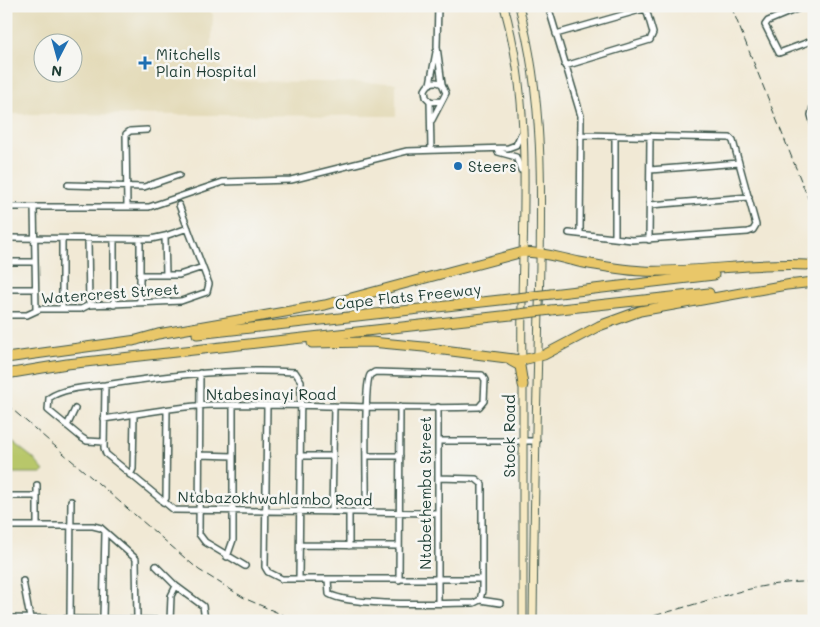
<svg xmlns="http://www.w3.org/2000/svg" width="820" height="627" font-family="Mali,sans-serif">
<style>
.built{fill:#e4dbba;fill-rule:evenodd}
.green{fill:#b8c76a;stroke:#6c824f}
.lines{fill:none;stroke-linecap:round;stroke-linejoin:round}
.minor-casing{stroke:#3e574c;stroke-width:8}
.secondary-casing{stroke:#3e574c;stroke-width:9}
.motorway-casing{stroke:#3e574c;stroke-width:11}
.minor{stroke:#fff;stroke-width:5}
.secondary{stroke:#f6e9c3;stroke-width:7}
.motorway{stroke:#e9c769;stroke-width:9}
.rail{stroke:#1f3d34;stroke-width:1;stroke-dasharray:8 4;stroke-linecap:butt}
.motorway-bridge-casing{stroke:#3e574c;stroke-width:11;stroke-linecap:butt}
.motorway-bridge{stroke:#e9c769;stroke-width:9}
.poi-dot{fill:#1f6fb2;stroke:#f6f6f2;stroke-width:2}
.labels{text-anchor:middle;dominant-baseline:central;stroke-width:5;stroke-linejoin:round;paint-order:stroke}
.poi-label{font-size:15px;fill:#1f3d34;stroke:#f6f6f2;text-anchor:start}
.street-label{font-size:15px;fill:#1f3d34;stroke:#f6f6f2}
</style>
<rect width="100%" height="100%" fill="#f6f6f2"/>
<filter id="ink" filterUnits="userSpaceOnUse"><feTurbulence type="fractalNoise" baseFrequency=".02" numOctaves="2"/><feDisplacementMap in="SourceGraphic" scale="10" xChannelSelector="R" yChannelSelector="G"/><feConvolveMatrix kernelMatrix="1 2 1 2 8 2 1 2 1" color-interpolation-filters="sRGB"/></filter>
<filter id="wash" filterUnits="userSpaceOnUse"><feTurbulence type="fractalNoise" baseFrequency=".0096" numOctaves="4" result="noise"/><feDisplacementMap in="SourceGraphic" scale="20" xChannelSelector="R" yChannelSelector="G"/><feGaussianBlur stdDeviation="1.12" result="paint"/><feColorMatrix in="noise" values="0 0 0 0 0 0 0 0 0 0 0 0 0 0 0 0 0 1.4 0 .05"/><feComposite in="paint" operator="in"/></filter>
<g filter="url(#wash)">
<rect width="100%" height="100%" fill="#f1e9d5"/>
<path class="built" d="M6,6H207L213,15L211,57L233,81L396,83V116L6,114ZM72,42V72H42V42Z"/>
<path class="green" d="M6,437L33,458L44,471L41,473H6Z"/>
</g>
<g filter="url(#ink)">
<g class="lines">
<defs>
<path id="minor" d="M438,6L437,47L442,84
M548,6L581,116L580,234
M804,6L768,21L765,25L779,53L814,40
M556,34L654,6
M565,66L650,40L653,33L646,9
M430,84L436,52
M430,101L431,150
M814,102L811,115L814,125
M432,120L446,93L442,84C435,80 429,82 425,90L426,97L431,102L441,101
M498,152L516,157L521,170
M650,170L739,163
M68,185L144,187L179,175
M650,205L749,197
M6,207H149L223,182L291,180L407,151L508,148L516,145L521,134
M34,207L36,309
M127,207L126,134L130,131L147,130
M569,233L632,240L748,232L753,230L756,225L733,141L730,138L581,135
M165,236L166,275
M6,238L151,239L165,236L188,228
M615,238V136
M88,239L89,305
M114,239V305
M140,239V302
M649,240L650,136
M6,262H35
M139,275H179L203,267
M6,289H35
M62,309V239
M6,315H27L40,309H81L89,305L181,301L207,292L209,284L179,205
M200,373L199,534L205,542L245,566
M105,385L104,448L106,454L174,510L438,513
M267,405L265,567L268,572L282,579H481
M104,419C140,414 177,406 213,405C302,403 390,410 479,407L484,401L485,380L482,375L375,372L370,375C363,385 367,492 366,512
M67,426L75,409
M438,441H537
M104,442L87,441L82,438L48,410L49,398C63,388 88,387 105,385C167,375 232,368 295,372L301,381L299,579
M200,455L233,456
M300,456H333
M367,456H400
M130,475L133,469L134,415
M6,496H37
M163,502L166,498L167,411
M332,512L334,406
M6,526H93L101,528L136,559L137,619
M37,526V485
M300,545L399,546
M349,546V512
M227,557L233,540V406
M156,566L176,586L203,606L205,620
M328,579L329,594C351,607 444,603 474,603L480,600L482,591V484L476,479L438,478
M399,580L400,407
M23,581L30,618
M480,600L500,603
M438,603V407
M6,618L230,621
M103,618L105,532
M70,620L71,501
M170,621L171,596L176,586"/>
<path id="secondary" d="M504,6C537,124 519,242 522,363
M519,6C546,105 541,209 539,311C536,414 534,517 533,621
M523,381V621"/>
<path id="motorway" d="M787,285L814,282
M551,294L714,275
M551,310L709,293
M197,334L509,299
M133,341L158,334L325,305L523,252C543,252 560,258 579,262C600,266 622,270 643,271C698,273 752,262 807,265
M312,343L371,342L434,348
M428,348L522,360L544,355L599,326L640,311L792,284
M6,358L137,340
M511,361L520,366L523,385
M6,374L67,364L511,315"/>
</defs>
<use href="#minor" class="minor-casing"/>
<use href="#secondary" class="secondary-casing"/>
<use href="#motorway" class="motorway-casing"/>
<use href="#minor" class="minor"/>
<use href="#secondary" class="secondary"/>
<use href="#motorway" class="motorway"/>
<path class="rail" d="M731,6L814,213
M6,404L199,570L246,599L297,621
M631,621C692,609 751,580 814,582"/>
<defs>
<path id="motorway-bridge" d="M509,299L551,294
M511,315L551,310"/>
</defs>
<use href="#motorway-bridge" class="motorway-bridge-casing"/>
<use href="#motorway-bridge" class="motorway-bridge"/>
</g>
</g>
<g class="poi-dot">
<path d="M142.5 55.5h5v5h5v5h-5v5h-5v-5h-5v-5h5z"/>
<circle cx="458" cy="166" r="5"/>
</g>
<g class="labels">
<g class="poi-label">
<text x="156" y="54">Mitchells<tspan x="156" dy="17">Plain Hospital</tspan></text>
<text x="468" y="166">Steers</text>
</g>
<g class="street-label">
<text transform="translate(110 293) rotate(-4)">Watercrest Street</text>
<text transform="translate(408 296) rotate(-6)">Cape Flats Freeway</text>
<text x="271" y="394">Ntabesinayi Road</text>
<text transform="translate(509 436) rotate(-90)">Stock Road</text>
<text transform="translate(425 493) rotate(-90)">Ntabethemba Street</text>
<text transform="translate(275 498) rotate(1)">Ntabazokhwahlambo Road</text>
</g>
</g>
<rect width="820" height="627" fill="none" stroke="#f6f6f2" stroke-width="25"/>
<g transform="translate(58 58) rotate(186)"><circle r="24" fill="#f6f6f2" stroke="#a0aca6"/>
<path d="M0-4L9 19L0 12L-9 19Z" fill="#1f6fb2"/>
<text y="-8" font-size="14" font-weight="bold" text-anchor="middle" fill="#1f3d34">N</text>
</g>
</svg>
